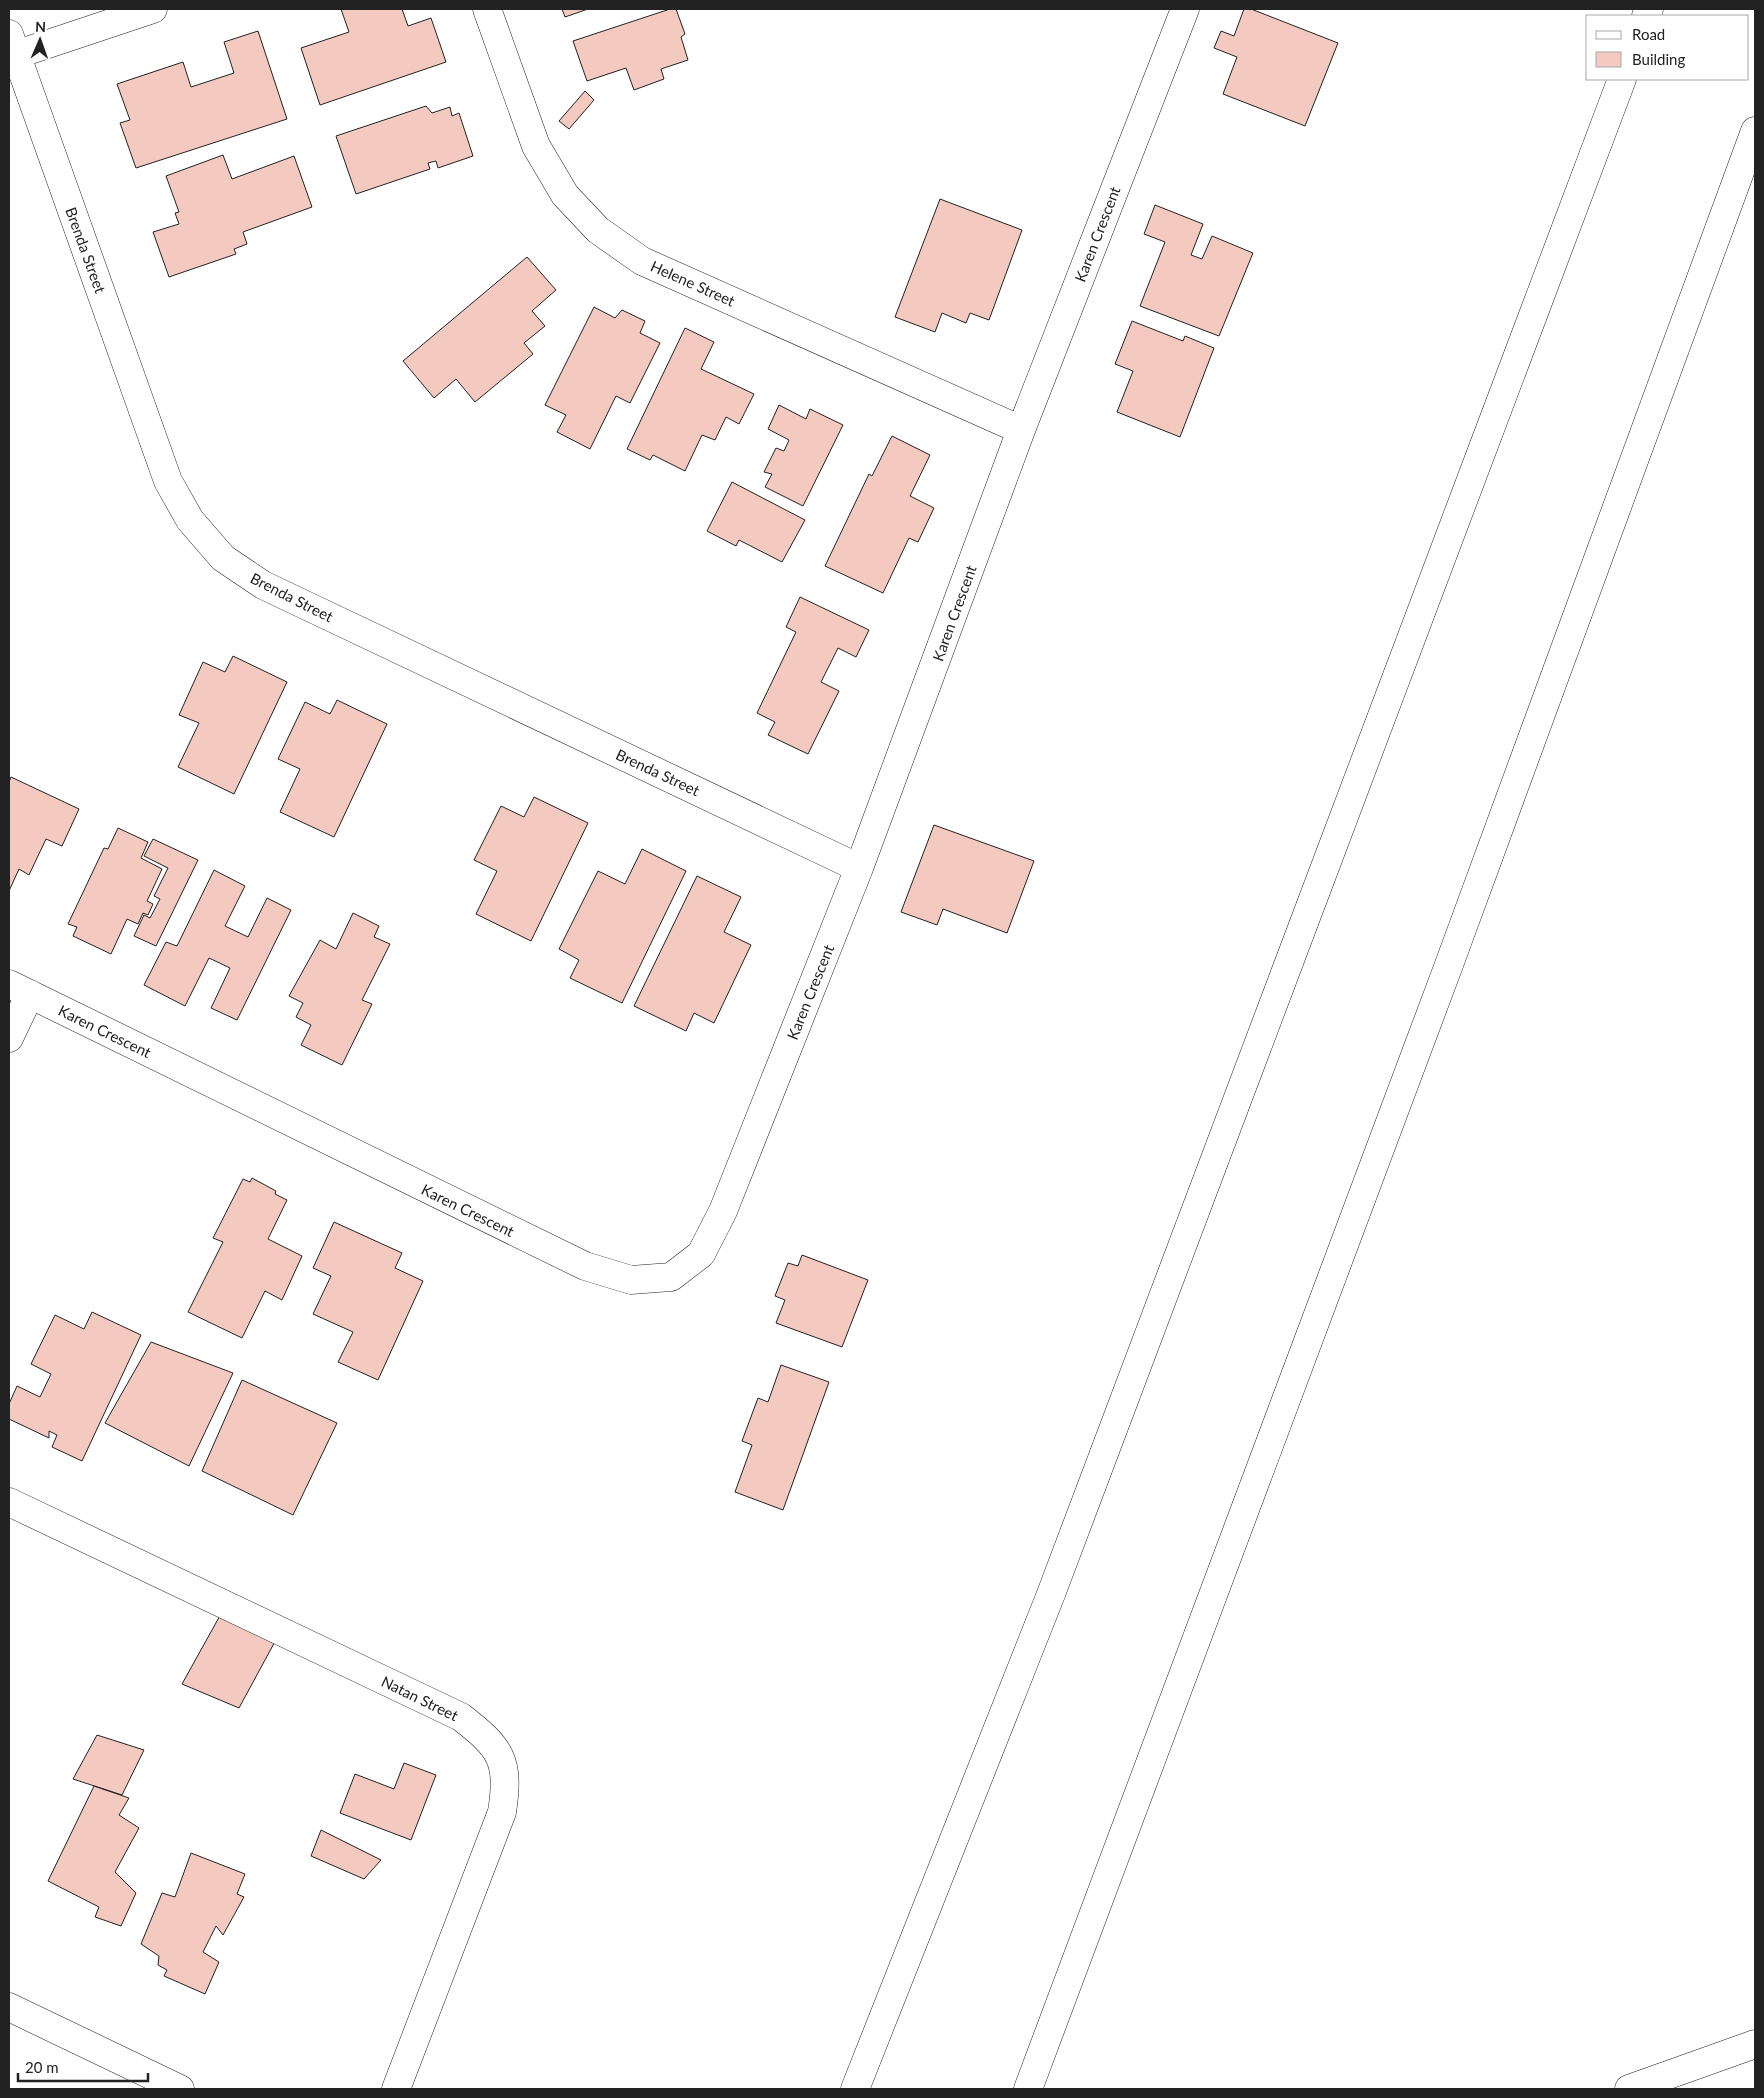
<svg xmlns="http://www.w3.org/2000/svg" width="1764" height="2098" font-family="Lato,sans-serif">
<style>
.building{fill:#f3c9c0;stroke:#222}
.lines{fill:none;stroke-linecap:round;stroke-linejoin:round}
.minor-casing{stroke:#222;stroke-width:29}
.highway-casing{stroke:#222;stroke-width:29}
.minor{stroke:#fff;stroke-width:28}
.highway{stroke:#fff;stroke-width:28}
.labels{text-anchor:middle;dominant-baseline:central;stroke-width:4;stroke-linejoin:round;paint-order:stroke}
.street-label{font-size:15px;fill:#222;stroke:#fff}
</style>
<rect width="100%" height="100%" fill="#fff"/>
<path class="building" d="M341,9H402L408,26L431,18L446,62L320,105L301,48L349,32Z
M562,9H588L565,17Z
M670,9H676L685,34L681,37L688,60L661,69L664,79L634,90L626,68L587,81L573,41Z
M1244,9H1251L1338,43L1305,126L1223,94L1237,57L1214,48L1221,31L1234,36Z
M258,31L287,119L136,168L120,123L130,120L117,84L183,62L191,87L234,73L224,42Z
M585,91L594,100L569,129L559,121Z
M426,106L432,113L450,107L452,116L459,113L473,156L438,168L436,161L428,163L430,169L356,194L336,136Z
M223,155L232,179L294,156L312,207L243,232L247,244L234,249L236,254L169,277L153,232L179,224L175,213L179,212L166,176Z
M940,199L1022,230L989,320L970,313L966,323L942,313L935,332L895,317Z
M1155,205L1203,224L1191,255L1202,259L1212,236L1253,253L1219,336L1140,306L1165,242L1144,234Z
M527,257L556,290L532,311L545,326L524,343L533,354L475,402L456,379L434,398L403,361Z
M594,307L615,318L622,310L645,321L640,333L660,343L630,403L616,396L590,449L557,432L566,415L545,405Z
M1132,321L1183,341L1185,336L1214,348L1180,437L1117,412L1133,371L1115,364Z
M685,328L714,342L701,369L754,394L739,424L726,417L715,440L702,435L685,471L653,455L650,460L627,449Z
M779,405L806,419L810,409L843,425L803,506L765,487L772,474L764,472L776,448L784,451L789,440L768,429Z
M892,436L930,455L910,496L934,508L918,542L909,538L883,593L825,566L869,474L872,476Z
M732,482L805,520L782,562L739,540L736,546L707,531Z
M800,597L869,630L856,657L838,648L821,682L839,691L808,754L768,735L775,722L757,713L796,632L786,627Z
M233,656L287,682L234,794L178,767L199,723L179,715L203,662L225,672Z
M337,700L387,724L334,837L280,812L300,769L278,759L305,702L330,714Z
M11,777L79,809L62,846L46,839L29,875L19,869L9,891V782Z
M534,797L588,823L531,941L476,914L497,871L474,860L501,806L524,817Z
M934,825L1034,861L1007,933L943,909L937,925L901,912Z
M118,828L148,842L141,858L162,869L147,901L153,904L148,915L143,913L138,924L127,919L111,954L73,936L77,927L68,924L104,848L108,849Z
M153,839L198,860L156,946L134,936L144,915L150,918L160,899L154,896L168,868L144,856Z
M642,849L686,871L622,1003L570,978L579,960L559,949L598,871L625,884Z
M214,870L245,886L225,926L248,937L267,898L291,910L237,1020L211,1008L230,968L209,958L185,1006L144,985L166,942L177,946Z
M697,876L741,897L724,932L751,945L714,1023L694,1013L686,1031L634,1006Z
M353,913L379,926L374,937L390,944L362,1000L372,1004L342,1065L301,1045L311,1025L296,1017L303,1003L289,996L320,940L336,949Z
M252,1178L276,1191L275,1194L287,1200L268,1239L302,1256L282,1300L265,1291L242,1338L188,1312L223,1242L213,1238L243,1179L250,1182Z
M334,1222L402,1253L395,1268L423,1281L378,1380L338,1362L353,1332L313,1314L331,1276L313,1268Z
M802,1255L868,1280L842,1347L776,1323L785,1300L775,1296L788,1263L798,1266Z
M92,1312L141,1335L82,1461L52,1447L57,1435L49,1431V1438L9,1419V1404L17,1386L40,1397L51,1374L31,1364L55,1315L84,1329Z
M151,1342L233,1373L189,1466L105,1423Z
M781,1365L829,1382L783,1510L735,1492L752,1445L742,1441L758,1398L768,1402Z
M242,1380L337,1423L293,1515L202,1471Z
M222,1612L278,1636L239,1708L182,1684Z
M97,1735L144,1750L122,1795L73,1779Z
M404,1763L436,1775L411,1840L340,1813L355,1774L394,1789Z
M94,1786L129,1798L119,1815L139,1828L115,1872L136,1893L121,1926L95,1917L99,1907L48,1881Z
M321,1830L381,1860L364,1879L311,1856Z
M191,1853L245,1874L237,1894L244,1897L223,1935L216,1926L203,1952L219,1962L205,1994L164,1976L167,1970L158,1965L159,1956L141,1944L162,1893L175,1897Z"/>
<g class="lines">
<defs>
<path id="minor" d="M487,9L536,146L565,195L598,230L642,261L1021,430
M9,34L168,481L190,520L223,558L263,585L859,868
M9,57L153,9
M9,984L585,1266L631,1280L671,1277L701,1254L723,1211L859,868L1021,430L1185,9
M9,1038L30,994
M9,1502L461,1717C501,1748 510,1760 502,1812L396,2089
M9,2007L180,2089
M1629,2089L1755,2044"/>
<path id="highway" d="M1646,16L1649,9
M855,2089L1051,1594L1622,79
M1028,2089L1447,970L1755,131"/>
</defs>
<use href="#minor" class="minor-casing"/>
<use href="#highway" class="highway-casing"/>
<use href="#minor" class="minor"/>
<use href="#highway" class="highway"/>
</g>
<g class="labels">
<g class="street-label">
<text transform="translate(1097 234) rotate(-69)">Karen Crescent</text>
<text transform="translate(86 250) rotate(70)">Brenda Street</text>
<text transform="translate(693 283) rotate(24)">Helene Street</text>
<text transform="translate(292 597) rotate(27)">Brenda Street</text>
<text transform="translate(954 613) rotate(-70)">Karen Crescent</text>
<text transform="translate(658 772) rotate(25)">Brenda Street</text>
<text transform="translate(810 992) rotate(-68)">Karen Crescent</text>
<text transform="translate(105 1031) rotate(26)">Karen Crescent</text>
<text transform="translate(468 1210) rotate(26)">Karen Crescent</text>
<text transform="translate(420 1698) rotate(26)">Natan Street</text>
</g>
</g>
<rect width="1764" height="2098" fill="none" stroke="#222222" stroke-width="20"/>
<rect x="1586" y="15" width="162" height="65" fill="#ffffff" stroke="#a7a7a7"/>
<rect x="1596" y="31" width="25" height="8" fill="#ffffff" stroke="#a7a7a7"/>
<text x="1632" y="40" font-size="15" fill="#222222">Road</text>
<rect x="1596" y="52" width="25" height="15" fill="#f3c9c0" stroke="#a7a7a7"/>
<text x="1632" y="65" font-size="15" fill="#222222">Building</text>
<g transform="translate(40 40) rotate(2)" stroke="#ffffff" stroke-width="4" paint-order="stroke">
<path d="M0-4L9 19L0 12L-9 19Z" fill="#222222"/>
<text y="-8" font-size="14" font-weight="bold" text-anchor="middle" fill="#222222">N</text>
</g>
<path d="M18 2073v8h130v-8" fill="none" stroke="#222222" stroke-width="2.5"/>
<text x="25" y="2073" font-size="15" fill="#222222" stroke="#ffffff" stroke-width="4" paint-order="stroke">20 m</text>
</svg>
